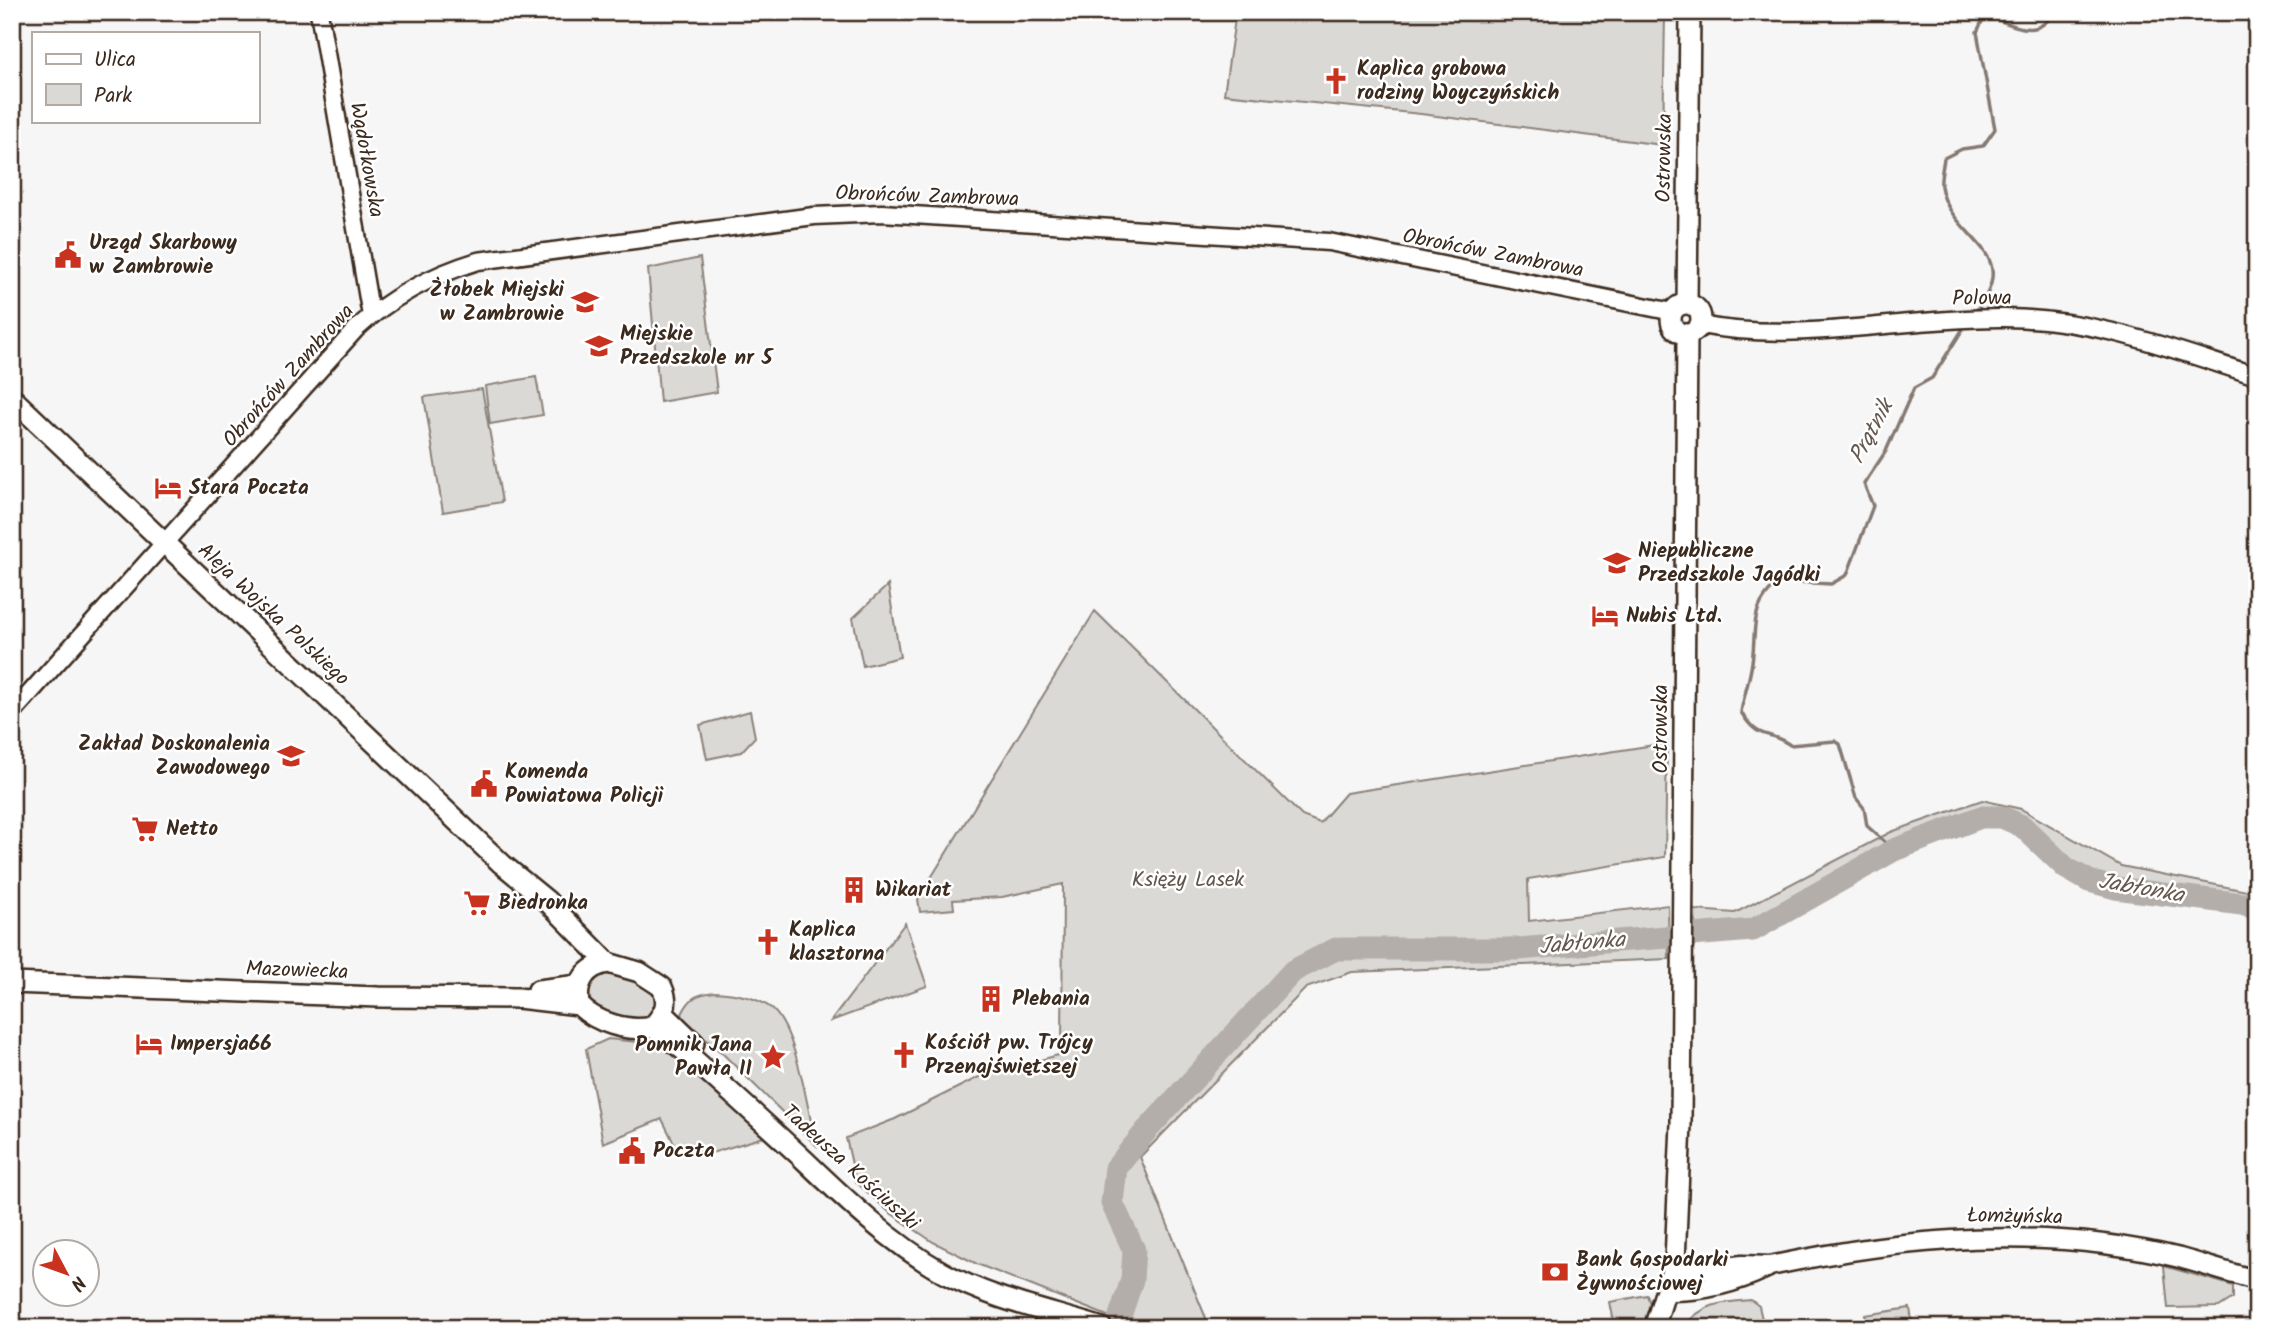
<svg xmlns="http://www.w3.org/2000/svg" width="2269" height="1340" font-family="Kalam,sans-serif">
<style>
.green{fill:#dbd9d6;stroke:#8b827a;stroke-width:2}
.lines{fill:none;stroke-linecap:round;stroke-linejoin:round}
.stream{stroke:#847972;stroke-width:3.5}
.river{stroke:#b4aeaa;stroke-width:23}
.tertiary-casing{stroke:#3b2a1e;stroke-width:21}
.secondary-casing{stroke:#3b2a1e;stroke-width:23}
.primary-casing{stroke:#3b2a1e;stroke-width:24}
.tertiary{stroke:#fff;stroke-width:16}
.secondary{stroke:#fff;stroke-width:18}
.primary{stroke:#fff;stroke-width:19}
.labels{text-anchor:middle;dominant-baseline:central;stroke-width:5;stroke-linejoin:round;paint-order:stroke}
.poi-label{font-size:21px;font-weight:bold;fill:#3b2a1e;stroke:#fff;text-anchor:start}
.street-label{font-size:21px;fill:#3b2a1e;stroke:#fff}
.park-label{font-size:21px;fill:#63564c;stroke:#fff}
.water-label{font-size:23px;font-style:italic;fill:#65584f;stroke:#fff}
</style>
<rect width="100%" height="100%" fill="#f7f6f6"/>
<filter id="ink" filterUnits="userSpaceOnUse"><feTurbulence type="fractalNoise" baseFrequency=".0143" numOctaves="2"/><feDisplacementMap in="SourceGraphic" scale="14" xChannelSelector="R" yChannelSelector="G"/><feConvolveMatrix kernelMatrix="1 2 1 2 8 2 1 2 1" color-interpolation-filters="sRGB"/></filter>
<g filter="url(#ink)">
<path class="green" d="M1236,12H1665L1663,145L1421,114L1224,94Z
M700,258L717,392L660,402L648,269Z
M536,377L543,415L490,424L485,386Z
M482,389L502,502L443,512L424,397Z
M888,585L900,657L863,666L853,618Z
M1095,611L1302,816L1320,823L1346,793L1667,743L1665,857L1528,879L1529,921L1668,905L1669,959L1352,972L1306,988L1140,1157L1210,1328H1147L1110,1317L977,1264L933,1242L889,1212L856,1182L846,1138L895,1119L981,1076L1062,1054L1063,884L1002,897L953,900L954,909L920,912L918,899Z
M750,711L755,737L741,752L707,759L700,725Z
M1982,800L2021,809L2121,866L2257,893V901L2103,876L2072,862L2024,819L2005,813H1984L1901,839L1747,923L1696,931L1695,910L1735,913L1891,832Z
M905,923L927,986L831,1021Z
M603,973L635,981L653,991L656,1002L649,1016C634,1025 604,1014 591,1003L588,991L591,981Z
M715,992C734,993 755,996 771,1008C797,1029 808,1112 816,1145L723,1054L686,1022L682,1014C690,997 697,994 715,992Z
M608,1039L648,1043L667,1050L764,1137L705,1155L694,1145L678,1151L662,1119L603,1143L586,1049Z
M2164,1266L2227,1284L2233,1286V1298L2219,1307L2168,1308Z
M1647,1295L1651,1307L1645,1328H1615L1610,1302Z
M1751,1300L1759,1306L1764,1328H1684C1700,1303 1724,1302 1751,1300Z
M1910,1308L1913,1328H1867L1865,1315Z"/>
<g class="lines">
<path class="stream" d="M1975,312C2026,250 1949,239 1941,186C1940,178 1943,167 1944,158L1962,149L1983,146L1995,129L1977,32L1985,15C2013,24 2036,42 2054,12
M1894,850L1867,826L1864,808L1856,798L1840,744L1835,741L1790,745C1768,729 1759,742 1741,712C1744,695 1750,679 1752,662C1757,626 1748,610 1779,581L1831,584L1847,575L1873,506L1864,484L1886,451L1914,388L1932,378L1966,324"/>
<path class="river" d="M1116,1328L1132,1280L1134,1250L1112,1203L1116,1168L1146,1131L1293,971L1336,949H1518L1753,930L1894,850L1981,817H2002L2022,826L2066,868L2089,881L2115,888L2242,904L2257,909"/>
<defs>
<path id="tertiary" d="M319,12L371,316
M1700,325C1799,344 1903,317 2003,318C2095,318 2171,349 2257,376
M12,713L356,329C392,296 432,275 478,261L814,216L882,213L1329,242L1673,312"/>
<path id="secondary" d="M1672,1274L1742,1265L1770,1266C1906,1237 2044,1225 2180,1258C2206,1265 2231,1274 2257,1280
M1667,1291C1702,1292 1736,1283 1767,1268"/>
<path id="primary" d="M1687,304L1690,12
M1671 319a15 15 0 1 1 30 0a15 15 0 1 1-30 0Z
M12,398L502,864L546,900L608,963
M608,963L639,972L662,987C670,1004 664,1014 652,1027C628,1032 596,1023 579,1005C576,982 585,967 608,963Z
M12,983L378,997L518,998L579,1005
M538,990L579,985
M664,1014L694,1043
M652,1027L681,1048C721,1083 760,1119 799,1155C844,1198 888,1241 942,1272C992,1300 1049,1311 1102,1328
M1654,1328L1675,1261L1681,1124L1687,334"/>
</defs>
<use href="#tertiary" class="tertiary-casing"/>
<use href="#secondary" class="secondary-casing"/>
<use href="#primary" class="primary-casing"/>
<use href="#tertiary" class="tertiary"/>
<use href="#secondary" class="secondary"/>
<use href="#primary" class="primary"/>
</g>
</g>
<defs>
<symbol id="church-bare" viewBox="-9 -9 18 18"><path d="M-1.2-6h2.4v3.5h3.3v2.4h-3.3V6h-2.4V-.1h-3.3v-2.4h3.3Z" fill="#c8321e" stroke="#fff" stroke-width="2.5" paint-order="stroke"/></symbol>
<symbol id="civic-bare" viewBox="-9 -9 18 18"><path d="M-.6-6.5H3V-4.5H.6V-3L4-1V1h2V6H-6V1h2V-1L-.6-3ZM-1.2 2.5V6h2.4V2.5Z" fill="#c8321e" stroke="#fff" stroke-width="2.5" paint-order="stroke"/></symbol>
<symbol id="school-bare" viewBox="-9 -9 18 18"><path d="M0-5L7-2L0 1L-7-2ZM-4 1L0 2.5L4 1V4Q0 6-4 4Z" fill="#c8321e" stroke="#fff" stroke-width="2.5" paint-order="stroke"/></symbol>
<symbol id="hotel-bare" viewBox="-9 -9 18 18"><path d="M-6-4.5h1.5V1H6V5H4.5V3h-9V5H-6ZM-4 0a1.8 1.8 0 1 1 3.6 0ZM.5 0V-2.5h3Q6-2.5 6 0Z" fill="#c8321e" stroke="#fff" stroke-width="2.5" paint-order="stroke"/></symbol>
<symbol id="supermarket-bare" viewBox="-9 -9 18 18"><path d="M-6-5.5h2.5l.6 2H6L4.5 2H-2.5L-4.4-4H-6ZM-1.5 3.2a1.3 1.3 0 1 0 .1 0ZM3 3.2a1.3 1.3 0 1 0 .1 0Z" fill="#c8321e" stroke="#fff" stroke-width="2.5" paint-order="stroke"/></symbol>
<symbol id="building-bare" viewBox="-9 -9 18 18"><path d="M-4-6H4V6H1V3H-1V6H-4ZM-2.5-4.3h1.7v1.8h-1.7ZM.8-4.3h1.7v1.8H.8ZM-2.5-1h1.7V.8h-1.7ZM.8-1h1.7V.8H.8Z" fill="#c8321e" stroke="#fff" stroke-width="2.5" paint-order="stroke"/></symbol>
<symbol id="sight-bare" viewBox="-9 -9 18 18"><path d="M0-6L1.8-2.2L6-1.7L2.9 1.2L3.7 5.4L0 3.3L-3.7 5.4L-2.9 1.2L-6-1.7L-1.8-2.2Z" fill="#c8321e" stroke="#fff" stroke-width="2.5" paint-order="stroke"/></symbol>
<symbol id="bank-bare" viewBox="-9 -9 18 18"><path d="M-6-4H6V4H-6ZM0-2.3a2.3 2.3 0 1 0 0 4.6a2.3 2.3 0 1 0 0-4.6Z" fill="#c8321e" stroke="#fff" stroke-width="2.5" paint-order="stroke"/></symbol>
</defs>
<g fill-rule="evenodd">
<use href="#church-bare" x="1317" y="62" width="38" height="38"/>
<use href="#civic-bare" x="49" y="236" width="38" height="38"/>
<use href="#school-bare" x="566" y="283" width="38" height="38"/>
<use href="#school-bare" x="580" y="327" width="38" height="38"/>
<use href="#hotel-bare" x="149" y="469" width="38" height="38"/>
<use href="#school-bare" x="1598" y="544" width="38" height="38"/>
<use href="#hotel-bare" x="1586" y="597" width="38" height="38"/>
<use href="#school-bare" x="272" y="737" width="38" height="38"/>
<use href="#civic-bare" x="465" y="765" width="38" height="38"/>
<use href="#supermarket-bare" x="126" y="810" width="38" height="38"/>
<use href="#building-bare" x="835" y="871" width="38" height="38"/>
<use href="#supermarket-bare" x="458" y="884" width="38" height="38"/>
<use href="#church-bare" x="749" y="923" width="38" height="38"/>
<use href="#building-bare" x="972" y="980" width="38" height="38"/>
<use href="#hotel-bare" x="130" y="1025" width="38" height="38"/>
<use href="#church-bare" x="885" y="1036" width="38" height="38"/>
<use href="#sight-bare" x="754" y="1038" width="38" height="38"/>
<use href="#civic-bare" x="613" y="1132" width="38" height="38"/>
<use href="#bank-bare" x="1536" y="1253" width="38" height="38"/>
</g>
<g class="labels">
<g class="poi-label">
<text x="1357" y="69">Kaplica grobowa<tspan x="1357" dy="24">rodziny Woyczyńskich</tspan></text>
<text x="89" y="243">Urząd Skarbowy<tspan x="89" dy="24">w Zambrowie</tspan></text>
<text x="564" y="290" text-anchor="end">Żłobek Miejski<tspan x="564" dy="24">w Zambrowie</tspan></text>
<text x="620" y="334">Miejskie<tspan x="620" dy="24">Przedszkole nr 5</tspan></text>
<text x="189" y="488">Stara Poczta</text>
<text x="1638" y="551">Niepubliczne<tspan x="1638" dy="24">Przedszkole Jagódki</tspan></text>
<text x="1626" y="616">Nubis Ltd.</text>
<text x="270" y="744" text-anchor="end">Zakład Doskonalenia<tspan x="270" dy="24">Zawodowego</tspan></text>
<text x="505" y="772">Komenda<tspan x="505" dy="24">Powiatowa Policji</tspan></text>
<text x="166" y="829">Netto</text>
<text x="875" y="890">Wikariat</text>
<text x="498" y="903">Biedronka</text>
<text x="789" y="930">Kaplica<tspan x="789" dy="24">klasztorna</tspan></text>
<text x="1012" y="999">Plebania</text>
<text x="925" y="1043">Kościół pw. Trójcy<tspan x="925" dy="24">Przenajświętszej</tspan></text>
<text x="170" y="1044">Impersja66</text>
<text x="752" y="1045" text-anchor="end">Pomnik Jana<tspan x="752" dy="24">Pawła II</tspan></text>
<text x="653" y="1151">Poczta</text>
<text x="1576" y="1260">Bank Gospodarki<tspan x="1576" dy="24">Żywnościowej</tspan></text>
</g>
<g class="street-label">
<text transform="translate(1665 158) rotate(-89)">Ostrowska</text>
<text transform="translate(366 160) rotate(80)">Wądołkowska</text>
<text transform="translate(927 197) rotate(2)">Obrońców Zambrowa</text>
<text transform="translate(1493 254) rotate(11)">Obrońców Zambrowa</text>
<text transform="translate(1982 299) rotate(-1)">Polowa</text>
<text transform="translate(289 376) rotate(-48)">Obrońców Zambrowa</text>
<text transform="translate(273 615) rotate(43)">Aleja Wojska Polskiego</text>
<text transform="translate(1661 729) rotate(-90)">Ostrowska</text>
<text transform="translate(297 971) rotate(2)">Mazowiecka</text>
<text transform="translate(850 1168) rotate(42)">Tadeusza Kościuszki</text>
<text transform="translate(2015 1217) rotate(1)">Łomżyńska</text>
</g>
<g class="park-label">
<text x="1188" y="880">Księży Lasek</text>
</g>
<g class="water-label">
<text transform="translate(1872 432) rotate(-62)">Prątnik</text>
<text transform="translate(2141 889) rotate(10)">Jabłonka</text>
<text transform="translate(1582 944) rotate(-5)">Jabłonka</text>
</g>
</g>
<rect width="2269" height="1340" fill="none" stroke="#fff" stroke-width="42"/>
<rect x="21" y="21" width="2227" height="1298" fill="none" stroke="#3b2a1e" stroke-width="2.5" filter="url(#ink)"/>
<rect x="32" y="32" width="228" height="91" fill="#ffffff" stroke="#b1aaa5" stroke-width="2"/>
<rect x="46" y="54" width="35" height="10" fill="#ffffff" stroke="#b1aaa5" stroke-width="2"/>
<text x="94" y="66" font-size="21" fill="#3b2a1e">Ulica</text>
<rect x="46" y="84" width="35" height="21" fill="#dbd9d6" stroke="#b1aaa5" stroke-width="2"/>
<text x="94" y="102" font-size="21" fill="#3b2a1e">Park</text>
<g transform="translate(66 1273) rotate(131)"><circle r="33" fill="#ffffff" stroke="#b1aaa5" stroke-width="2"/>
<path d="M0-5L12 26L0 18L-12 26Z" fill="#c8321e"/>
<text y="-10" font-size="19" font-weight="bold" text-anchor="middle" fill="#3b2a1e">N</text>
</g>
</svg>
